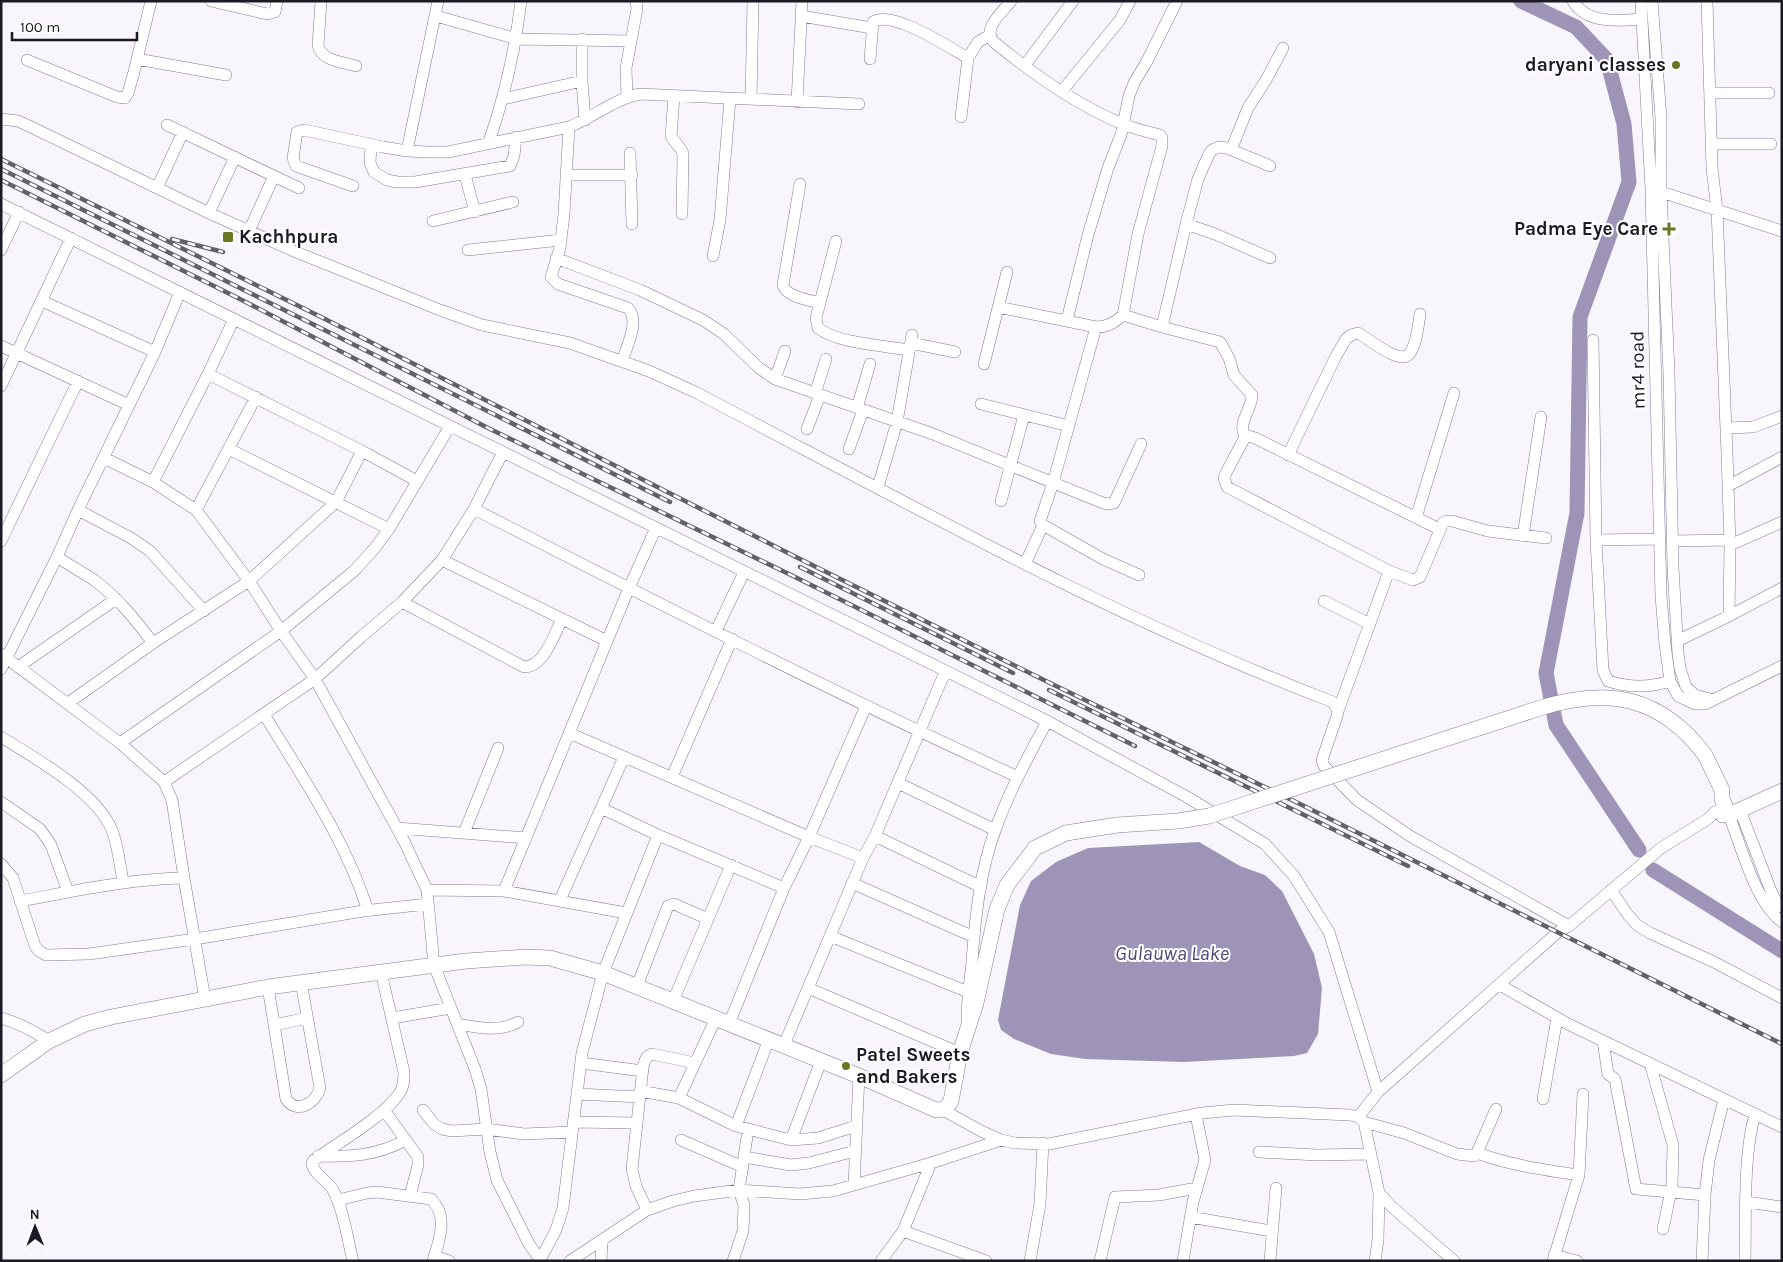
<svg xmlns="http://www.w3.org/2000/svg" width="1783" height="1262" font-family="Karla,sans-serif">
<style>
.water{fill:#9d94b7}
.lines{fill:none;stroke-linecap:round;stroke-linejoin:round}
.river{stroke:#9d94b7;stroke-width:15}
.minor-casing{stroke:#827b95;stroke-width:12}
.major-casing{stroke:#827b95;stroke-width:16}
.minor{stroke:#fff;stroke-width:11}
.major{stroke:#fff;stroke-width:15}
.rail-casing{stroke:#626069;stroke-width:4.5}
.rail{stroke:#fff;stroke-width:2.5;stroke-dasharray:8;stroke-linecap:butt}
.major-bridge-casing{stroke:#827b95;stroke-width:16;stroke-linecap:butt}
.major-bridge{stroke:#fff;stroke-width:15}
.poi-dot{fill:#6a7622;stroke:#fff;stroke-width:2}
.labels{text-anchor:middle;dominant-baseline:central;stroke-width:4;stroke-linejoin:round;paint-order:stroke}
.poi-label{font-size:19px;font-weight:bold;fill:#1c1a24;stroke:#fff;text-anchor:end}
.street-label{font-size:19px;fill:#1c1a24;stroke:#fff}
.water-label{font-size:20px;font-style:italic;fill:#534576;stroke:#fff}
</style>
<rect width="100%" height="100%" fill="#f8f6fc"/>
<path class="water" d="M1199,842L1240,866L1265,875L1282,891L1314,954L1322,988L1318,1034L1307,1053L1294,1056L1184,1062L1085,1059L1051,1054L1014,1039L1001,1030L998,1020L1020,905L1031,881L1056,862L1088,848Z"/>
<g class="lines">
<path class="river" d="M1521,1L1576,27L1607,60L1624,124L1629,182L1580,317L1577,513L1546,673L1556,725L1639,850
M1653,870L1782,951"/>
<defs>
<path id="minor" d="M211,1L267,14L275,12L277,1
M321,1L318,45C321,61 343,62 356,66
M1011,1C1003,12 981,29 994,42C1033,74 1076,105 1123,124C1135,129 1148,132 1160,135L1162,138V146L1138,234L1123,315L1162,327L1220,342L1229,358L1234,375L1252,395C1252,410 1237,422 1245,437
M1573,1C1586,24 1619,21 1642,19
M1641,1L1651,189L1661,596L1665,644L1670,681L1678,696L1695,704H1705L1782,666
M1652,1L1661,118V192L1669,373L1673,568L1678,653L1680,668L1686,687L1695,695L1713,700
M1707,1L1712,168L1717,210L1727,453L1730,545L1729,616
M436,16L517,39L630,41
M801,16L872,28
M582,39V81L585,120
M137,59L226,75
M870,59L873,22C892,9 950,48 968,58
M27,60L117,97L125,98L128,93L134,72L151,1
M1025,65L1073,1
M1062,91L1120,20L1130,1
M1710,93H1769
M674,96L671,136C674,143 681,146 683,154L682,214
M627,97L626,68L637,9L636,1
M503,99L582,81
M751,99L753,1
M797,102L802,1
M961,117L968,58L978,42L990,35
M1,119L18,121L29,126L209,213L296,252L440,310L482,325L570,343L649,371L695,392C904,501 1112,618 1333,702L1338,711L1337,716L1322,760L1324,766L1357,800L1410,836L1569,926
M167,125L299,188
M569,127L564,214L560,248L551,277L558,284L628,308C640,321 627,346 622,361
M489,142C505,95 515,51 521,1
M1711,144H1771
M371,145L370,163L374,172L387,180L397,182H415L510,166L514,156L516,137
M1231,150L1248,108L1266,80L1283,48
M407,151L438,1
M630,153L632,224
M465,175L475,212
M566,175H632
M800,184L783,285C786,297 809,300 820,303
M353,186L296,166L293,158L297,132L304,130L383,147L407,151L428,152H448L569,127C594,117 614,99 640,94L859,104
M157,188L183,132
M1655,190L1782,231
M1,204L1047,721L1187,797L1265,844L1294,876L1329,932L1378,1092
M209,213L235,157
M433,221L513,202
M1186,224L1215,234L1270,258
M249,231L274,176
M836,241L816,318L818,328C836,343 885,346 909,350
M1,250L19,212
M468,250L561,240
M713,256L720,220L730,99
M556,258L640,290L703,320L724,334L759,368L775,379L933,434L1103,503L1110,504L1114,503L1141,444
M42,301L155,352
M998,307L1096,327C1108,327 1114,323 1123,315
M1067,320L1088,235L1108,168L1121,135L1129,96L1135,81L1146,63L1177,1
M1096,327L1053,483L1040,521L1043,525L1103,559L1139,575
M1162,327L1186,224L1198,179L1209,154L1212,150L1219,147L1227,148L1270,166
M1593,340L1596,540L1603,670L1608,681C1630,688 1649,688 1670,681
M911,343L955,352
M1,346L129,405
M984,364L1007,272
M208,374L362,451L417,481
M775,379L785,351
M1,386L71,238
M815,394L826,359
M981,404L1069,426
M857,408L870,364
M1726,428L1753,427L1782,416
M807,429L820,395
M229,449L389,529
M849,449L863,410
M1288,455L1336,356L1346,339L1351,335L1358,333C1368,338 1401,367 1410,353C1417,343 1418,326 1420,314
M104,458L153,482L196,510L249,581L281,631L315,679L404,841L427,890L434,965L475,1069L481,1089L490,1152L497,1180L529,1244L541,1261
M153,482L208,374L234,319
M1728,486L1782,457
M878,487L897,422L912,335
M1001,501L1024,415
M474,509C654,601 834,693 1018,777
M78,510L131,538L150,551L204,611
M196,510L256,397
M1416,518L1454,393
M1523,536L1541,417
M1596,540L1660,539
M1,541L78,381
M1673,541L1730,540
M1730,545L1782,522
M57,557C69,565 82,572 94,580C117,597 135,619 153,643
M442,560L607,641
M1025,564L1043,525
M1389,571L1227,487L1224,478L1227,471L1245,437L1248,436L1255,438L1439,529
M1324,601L1370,624
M402,602L524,667C544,667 554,635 562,619
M716,631L744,572
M1677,641L1729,616L1782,588
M1,654L120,743L164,782L172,800L184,878L205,999
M18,667L116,599
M1,669L57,557L78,510L155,352L180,292
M68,703L153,643L249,581L336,502L362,451
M1338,711L1389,571L1413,580L1420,577L1443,523L1447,521H1452L1488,531L1546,538
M264,714C302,777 346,840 368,911
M569,733L809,837L863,858
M1,737C35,758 96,792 112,830C118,846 120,865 123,882
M120,743L281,631L354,571L374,549L389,529L450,426
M672,777L732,639
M164,782L315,679L361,637L402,602L442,560L474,509L503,452
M898,783L995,830
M1,802L40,829L51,845L68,892
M601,808L658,835L784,888
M1740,810L1771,891L1777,903L1782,907
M1722,817L1729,815C1741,846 1755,902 1782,922
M397,828L526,838
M464,833L498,748
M875,836L981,887
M1,864L13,878L35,946L39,951L46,955L89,954L195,939L363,911L428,904
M852,883L974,937
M427,890L504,891L626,913
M1611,890L1628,915L1637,925L1650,933L1714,962L1782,998
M504,891L629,588L656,528
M560,900L624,757
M20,901C75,891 128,879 184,878
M830,936L968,992
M1500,985L1568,1024L1782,1127
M637,986L668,906L674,904L708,919
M268,987L286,1099C297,1115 316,1103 320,1088L301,982
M808,988L960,1053
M673,1001L731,865
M1,1018C19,1023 34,1031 49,1041
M392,1018L451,1008
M967,1019C967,1000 970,981 972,962C975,918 980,870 996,828C1009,791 1029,756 1047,721
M457,1024C478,1027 498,1033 518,1022
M729,1024L784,888L809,837L866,706
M274,1025L307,1018
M1603,1041L1608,1074L1615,1079L1636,1189L1705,1195
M784,1045L863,858L875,836L945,672
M581,1063L643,1071
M1650,1063L1673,1145L1672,1186L1663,1229
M640,1091L679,1098L736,1126L791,1140L818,1138L856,1126
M577,1094L640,1097
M679,1098L716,1018
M1543,1099L1557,1018
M384,1110L418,1157V1165L410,1196
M423,1110L434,1124L442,1129L452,1131L486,1129L524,1134L572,1132
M943,1110L981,1131L1001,1140L1015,1143L1049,1144L1202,1113L1234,1110L1350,1115L1358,1117L1364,1122L1379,1193L1392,1207L1454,1261
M1358,1117L1378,1092L1558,932L1569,926L1661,848L1708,819L1715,812L1725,807
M573,1122L636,1123
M1364,1122L1404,1133L1457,1154L1474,1156L1477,1153L1496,1109
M736,1126L769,1039
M681,1140L743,1167
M791,1140L821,1061
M1259,1152L1317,1155L1371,1154
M1477,1153C1510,1165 1544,1170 1579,1175
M318,1156C351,1157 376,1156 406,1140
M744,1157L791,1165L809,1163L855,1151
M854,1185L859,1076
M338,1200L367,1193L377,1192L431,1199C449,1216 439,1241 433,1261
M1747,1202L1782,1207
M647,1210L636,1186L632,1169L643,1067C645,1060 646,1056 652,1054L695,1063
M1190,1217L1272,1231
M903,1231L986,1261
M1554,1255L1577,1261
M434,1256L449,1261
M540,1260L556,1230L563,1208L582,1053L603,973L658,835
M353,1261C347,1237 344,1212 333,1190C327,1180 313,1174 312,1163L314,1160C338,1143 383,1117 399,1094C404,1087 404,1079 404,1072L381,972
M570,1261L647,1210L673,1201L694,1196L739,1190L800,1194L833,1191L931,1163L1001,1140
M601,1261L602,1241
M733,1261L743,1231L744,1205L739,1190L748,1130
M881,1261L903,1231L931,1163
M1030,1261L1040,1204L1043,1143
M1100,1261L1115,1197L1159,1195L1197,1188
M1183,1261L1193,1202L1205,1160L1196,1115
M1270,1261L1276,1188
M1375,1261L1378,1240L1379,1193
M1553,1261L1579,1175L1583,1094
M1702,1261L1705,1195L1709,1160L1724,1099
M1745,1261C1746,1217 1743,1156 1755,1114"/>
<path id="major" d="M1705,755L1722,790V799L1729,815L1782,791
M1,1075L49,1041L85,1024L111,1017L268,987L466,961L526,957L550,958L603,973L859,1076L936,1110C944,1110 947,1108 951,1101L960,1053L976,1003L997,909L1007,885L1035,848L1066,833L1117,825"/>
</defs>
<use href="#minor" class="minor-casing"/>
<use href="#major" class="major-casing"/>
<use href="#minor" class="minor"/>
<use href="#major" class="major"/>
<defs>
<path id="rail" d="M1,159L317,315L794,556L1054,685L1300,804L1782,1044
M1,169L670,502
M1,180L238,298L486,427L791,575L1135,746
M172,239L223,252
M800,567L1013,673
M1049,690L1408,866"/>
</defs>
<use href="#rail" class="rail-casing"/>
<use href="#rail" class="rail"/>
<defs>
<path id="major-bridge" d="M1117,825L1178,821L1209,816L1540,708C1608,687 1661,696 1705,755"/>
</defs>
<use href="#major-bridge" class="major-bridge-casing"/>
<use href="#major-bridge" class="major-bridge"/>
</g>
<g class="poi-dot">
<circle cx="1676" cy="65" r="5"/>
<path d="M1666.5 221.5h5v5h5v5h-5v5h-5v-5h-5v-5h5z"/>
<rect x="222" y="231" width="12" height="12" rx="2.5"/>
<circle cx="846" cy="1066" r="5"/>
</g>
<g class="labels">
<g class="poi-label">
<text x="1666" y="65">daryani classes</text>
<text x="1658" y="229">Padma Eye Care</text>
<text x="239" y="237" text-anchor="start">Kachhpura</text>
<text x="856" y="1055" text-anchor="start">Patel Sweets<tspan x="856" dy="22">and Bakers</tspan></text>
</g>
<g class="street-label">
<text transform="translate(1638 370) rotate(-91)">mr4 road</text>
</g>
<g class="water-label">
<text x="1172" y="953">Gulauwa Lake</text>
</g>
</g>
<rect width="1783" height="1262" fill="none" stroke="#1c1a24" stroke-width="5"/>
<g transform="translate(35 1227) rotate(359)" stroke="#ffffff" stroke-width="4" paint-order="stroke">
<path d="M0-4L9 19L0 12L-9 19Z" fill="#1c1a24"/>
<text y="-8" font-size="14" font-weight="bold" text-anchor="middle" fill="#1c1a24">N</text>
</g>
<path d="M12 32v8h125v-8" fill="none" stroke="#1c1a24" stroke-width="2.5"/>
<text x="20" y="32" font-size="15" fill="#1c1a24" stroke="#ffffff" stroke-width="4" paint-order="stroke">100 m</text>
</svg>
